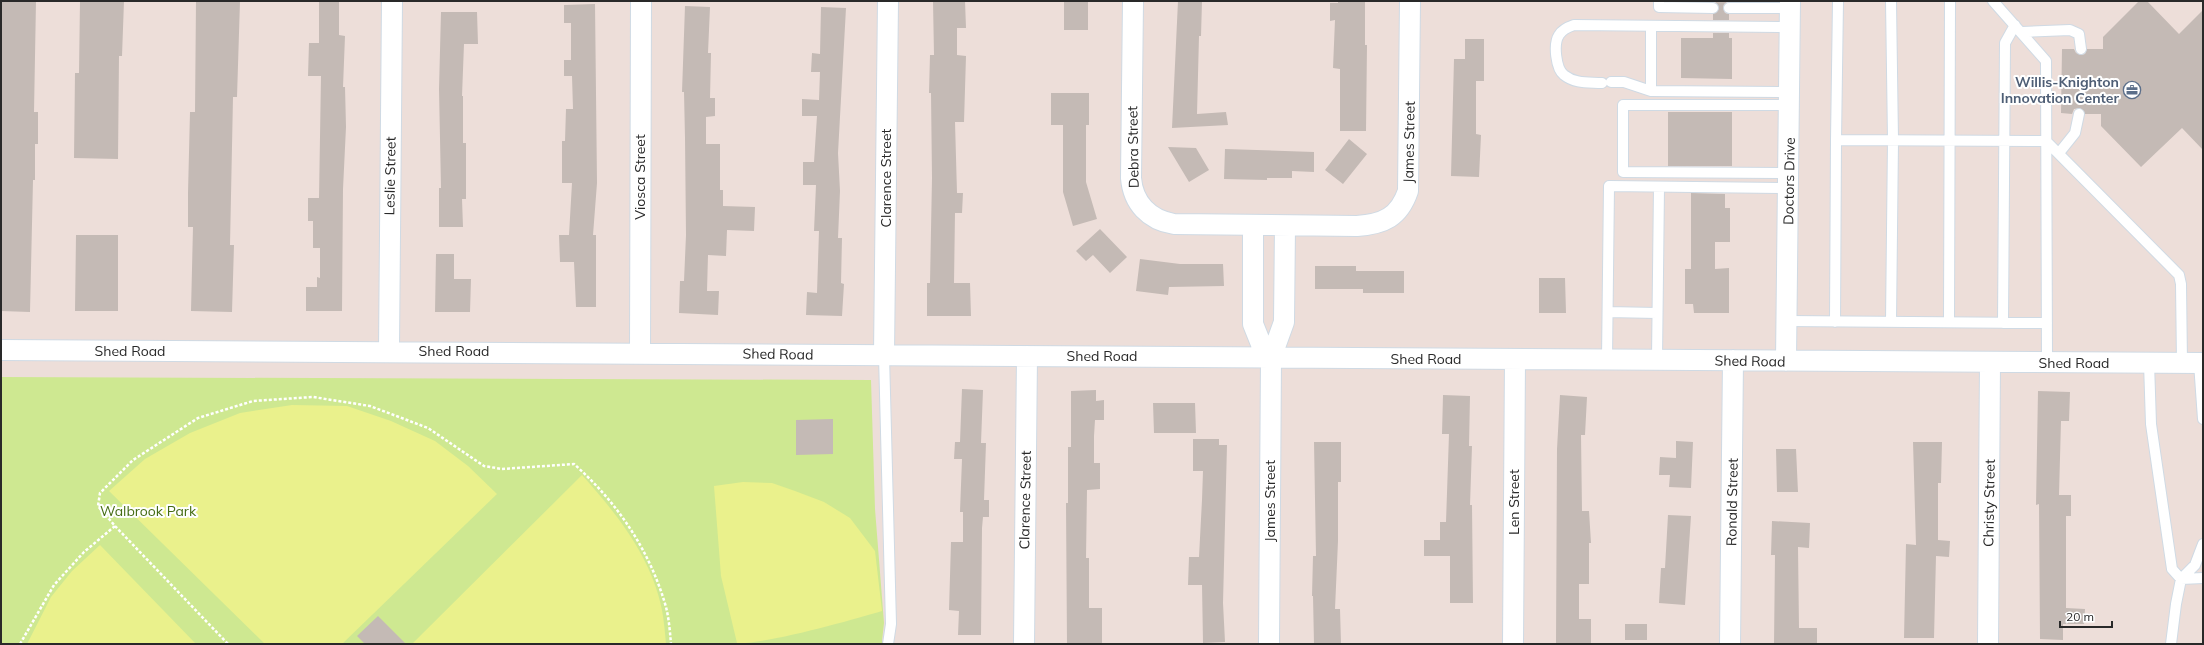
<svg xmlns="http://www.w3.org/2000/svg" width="2204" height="645" font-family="Mulish,sans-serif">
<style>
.park{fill:#cee891}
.pitch{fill:#eaf18c}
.building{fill:#c4bab5}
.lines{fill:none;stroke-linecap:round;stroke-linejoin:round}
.lane-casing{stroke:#cfdae4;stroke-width:12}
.street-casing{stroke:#cfdae4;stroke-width:22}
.path{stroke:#fff;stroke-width:2.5;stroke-dasharray:3 2;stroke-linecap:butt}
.lane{stroke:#fff;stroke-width:10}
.street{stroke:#fff;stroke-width:20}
.labels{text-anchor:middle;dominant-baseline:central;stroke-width:4;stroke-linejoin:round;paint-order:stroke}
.service-label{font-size:14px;font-weight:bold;fill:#4e5e75;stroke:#fff;text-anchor:end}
.street-label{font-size:14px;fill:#292929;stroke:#fff}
.park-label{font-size:14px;fill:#456c14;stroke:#fff}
</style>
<rect width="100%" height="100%" fill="#edded9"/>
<path class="park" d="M1,377L871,380L875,509L884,623L882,641L884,644H1Z"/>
<path class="pitch" d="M292,405L347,406L391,421L435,441L468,466L497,494L342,644H265L109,491L145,459L190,433L240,413Z
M582,475C617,514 652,558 662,610C664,621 665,633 666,644H412Z
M743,482L772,483L795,491L824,502L850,518L875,551L882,611C852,620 763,645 737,643L721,576L714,486Z
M100,545L196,644H27L51,597L72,571Z"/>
<path class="building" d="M1,1H36L34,112H38V144H35V180H33L30,312L1,311Z
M80,1H124L122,56H119L118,159L74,158L75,73H79Z
M196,1H240L237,97H233L230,245H234L232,312L191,311L193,227H188V193L190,112H195Z
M319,1H339V35L345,36L343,87H345L346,127L343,189L342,311H306V287H317V277L320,278V248H313V221H308V198H319L321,76H308L309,43H319Z
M933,1H965L966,28H957V55L966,56L964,122H955L957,193H963L962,213H955L954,283H970L971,316H927V283H930L932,178L931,93H929L930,55H934Z
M1064,1H1088V30H1064Z
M1178,1H1202L1201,36H1199L1197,114L1226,112L1228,125L1172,128Z
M1338,1H1365V45H1367L1366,131H1340V69L1333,68L1335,20L1330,21V3H1338Z
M1714,1H1729L1724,4L1723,8L1725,13L1729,14V20H1713V14L1719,9L1718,5Z
M2139,1H2147L2179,34L2203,10V150L2182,128L2141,167L2101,126V114H2085L2080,108L2074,109L2072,114L2061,113L2062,49H2074L2076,53L2081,55L2085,54L2087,49H2103V37Z
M595,4L597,183L593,235H596V307H576L574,262H560L559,235H569L572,183H562V141H565L566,109H573L572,76H564V60H571V23H564V5Z
M685,6L710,7L708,53H711L710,98H715V116L706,117V144H720V190H723V206L755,207L754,231L727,230L726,256L708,255L707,291H719L718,315L679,313L680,281H684L686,235L685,138L684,92H682Z
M821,7L846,8L838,153L840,191L838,238H842L841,283L844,284L842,316L806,315L807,292L817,293L819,231H814L816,185H803V162H814L817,116H802V99L819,100L820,72H811L812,53L820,54Z
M441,12H477L478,44H464L462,96H463V143H466V199H462L463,227H439V188H441L439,89Z
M1713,33H1729V38H1732V79L1681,78V38H1713Z
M1465,39H1484V81H1476V134L1481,135L1479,177L1451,176L1454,59H1465Z
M1051,93H1089V125H1086V182L1097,219L1073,226L1063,192V125H1051Z
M1668,112H1732V166H1668Z
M1349,139L1367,154L1343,184L1325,170Z
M1168,147L1196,148L1209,170L1189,182Z
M1225,149L1314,152V172L1292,171V178H1267V180L1224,179Z
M1691,193L1725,194V208H1730V242H1715V269L1729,268V313H1694L1693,304H1685V269H1691Z
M1100,229L1127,257L1110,273L1093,255L1086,261L1076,251Z
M76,235H118V311H75Z
M436,254H454V279H471L470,312H435Z
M1140,259L1180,264H1223L1224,286L1169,287L1168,295L1136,291Z
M1315,266H1356V271H1404V293H1363V289H1315Z
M1539,278H1565L1566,313H1539Z
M962,389L983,390L981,443H986L984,500H989V517H983L982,528L981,635H958L959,611L949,610L951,542H963V512H960L962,459H954L955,442H960Z
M1096,390V401L1104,400V420H1095L1094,436V463H1100V489L1087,490L1086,558H1089V608H1102V644H1067L1066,503H1068V447H1071V391Z
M2038,391L2070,392L2069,421H2061L2059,495H2071V516H2066V608L2085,609L2084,624H2063V640L2040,639L2039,504L2036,505Z
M1443,395L1470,396L1469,446H1472L1470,505H1472L1473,603H1450V556H1424V540H1440V522H1446L1449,434H1442Z
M1560,395L1587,397L1585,435H1581L1582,511H1589L1591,543H1589V584H1579V619H1591V644H1556L1557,449Z
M1153,403H1195L1196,433H1154Z
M833,419V454L796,455V420Z
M1193,439H1219V445H1227L1223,603L1225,642L1203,643L1202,585H1188L1189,557H1199L1202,500L1203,471H1193Z
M1676,441L1693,442L1691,488L1669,487L1670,475H1659L1660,457L1676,458Z
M1314,442H1341V482H1338V541L1335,609H1340L1341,644H1314L1313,596H1312L1313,556H1316Z
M1913,442H1942L1941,483H1938V540L1950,541L1949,557L1936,556L1934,638H1904L1906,544L1916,545Z
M1776,449H1796L1798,492H1777Z
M1668,515L1691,516L1685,605L1659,603L1661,568H1665Z
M1772,521L1810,523L1809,548L1798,547L1799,628H1817V644H1774L1775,555H1771Z
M378,616L406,644H365L357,636Z
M1625,624H1647V640H1625Z"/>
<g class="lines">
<defs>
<path id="lane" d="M1659,1V7L1713,8
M1993,1L2046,61L2047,362
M1729,8H1790
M2022,32L2070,30L2079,34L2081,49
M1611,82H1624L1651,91L1790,92
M1602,83C1589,82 1575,84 1564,75C1556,69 1553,44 1559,35C1562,30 1568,27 1574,25L1790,27
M1651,91V26
M1836,140L1838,1
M2059,153L2075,133L2079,114
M1789,173L1623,172V105H1790
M1608,312L1657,313
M1787,321L2047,323
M1835,322L1836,140L2046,141L2179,275L2181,284L2182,363
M1891,322L1893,140L1891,1
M1949,322L1950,1
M2003,323L2005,43L2015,25
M884,355L891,624L888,644
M1607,360L1609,186L1789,188
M1657,360L1659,187
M2149,363L2151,424L2172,569L2181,579L2176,604L2171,644
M2199,363L2203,419
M2203,544L2195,565L2181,579L2203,578"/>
<path id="street" d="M1133,1L1131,178C1133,203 1149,220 1174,224L1357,226C1384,224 1399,217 1408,191L1410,1
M1253,225V324L1261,344L1271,358
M1,350L2203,363
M389,351L392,1
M640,353L641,1
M884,355L888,1
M1786,361L1790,1
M1024,644L1027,356
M1269,644L1271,358L1284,322L1285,226
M1513,644L1515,359
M1730,644L1733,360
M1988,644L1990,362"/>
</defs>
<use href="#lane" class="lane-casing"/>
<use href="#street" class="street-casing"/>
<path class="path" d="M115,526L228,644
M20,644L54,585L84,552L115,526L98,506L100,493L133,460L198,418L253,401L313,397L370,406L428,428L484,466L502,469L574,464C618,503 650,551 666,607C669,619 670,632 671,644"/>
<use href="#lane" class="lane"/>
<use href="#street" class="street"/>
</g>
<defs>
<symbol id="office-ring" viewBox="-11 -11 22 22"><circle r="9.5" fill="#fff" stroke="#5c6f8a" stroke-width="1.5"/><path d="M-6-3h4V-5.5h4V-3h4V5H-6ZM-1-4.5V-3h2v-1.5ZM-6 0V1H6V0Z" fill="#5c6f8a"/></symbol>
</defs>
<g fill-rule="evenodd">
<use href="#office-ring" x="2122" y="80" width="20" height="20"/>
</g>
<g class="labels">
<g class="service-label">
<text x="2119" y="82">Willis-Knighton<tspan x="2119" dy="16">Innovation Center</tspan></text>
</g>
<g class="street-label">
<text transform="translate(1409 142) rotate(-89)">James Street</text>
<text transform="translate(1133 147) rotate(-91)">Debra Street</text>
<text transform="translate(390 176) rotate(-89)">Leslie Street</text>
<text transform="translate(640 177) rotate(-90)">Viosca Street</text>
<text transform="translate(886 178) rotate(-90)">Clarence Street</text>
<text transform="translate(1789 181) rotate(-89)">Doctors Drive</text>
<text x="130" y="351">Shed Road</text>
<text x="454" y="351">Shed Road</text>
<text transform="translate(778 354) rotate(1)">Shed Road</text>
<text x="1102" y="356">Shed Road</text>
<text x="1426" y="359">Shed Road</text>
<text transform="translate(1750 361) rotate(1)">Shed Road</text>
<text x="2074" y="363">Shed Road</text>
<text transform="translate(1025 500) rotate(-89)">Clarence Street</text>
<text transform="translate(1270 501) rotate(-90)">James Street</text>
<text transform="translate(1514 502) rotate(-90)">Len Street</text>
<text transform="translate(1732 502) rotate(-89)">Ronald Street</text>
<text transform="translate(1989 503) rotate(-89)">Christy Street</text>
</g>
<g class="park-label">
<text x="148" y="511">Walbrook Park</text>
</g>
</g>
<rect width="2204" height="645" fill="none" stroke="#292929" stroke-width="4"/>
<path d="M2060 621v6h52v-6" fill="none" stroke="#292929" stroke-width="2"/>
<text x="2066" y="621" font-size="12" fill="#292929" stroke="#ffffff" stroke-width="3" paint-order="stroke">20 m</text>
</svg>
